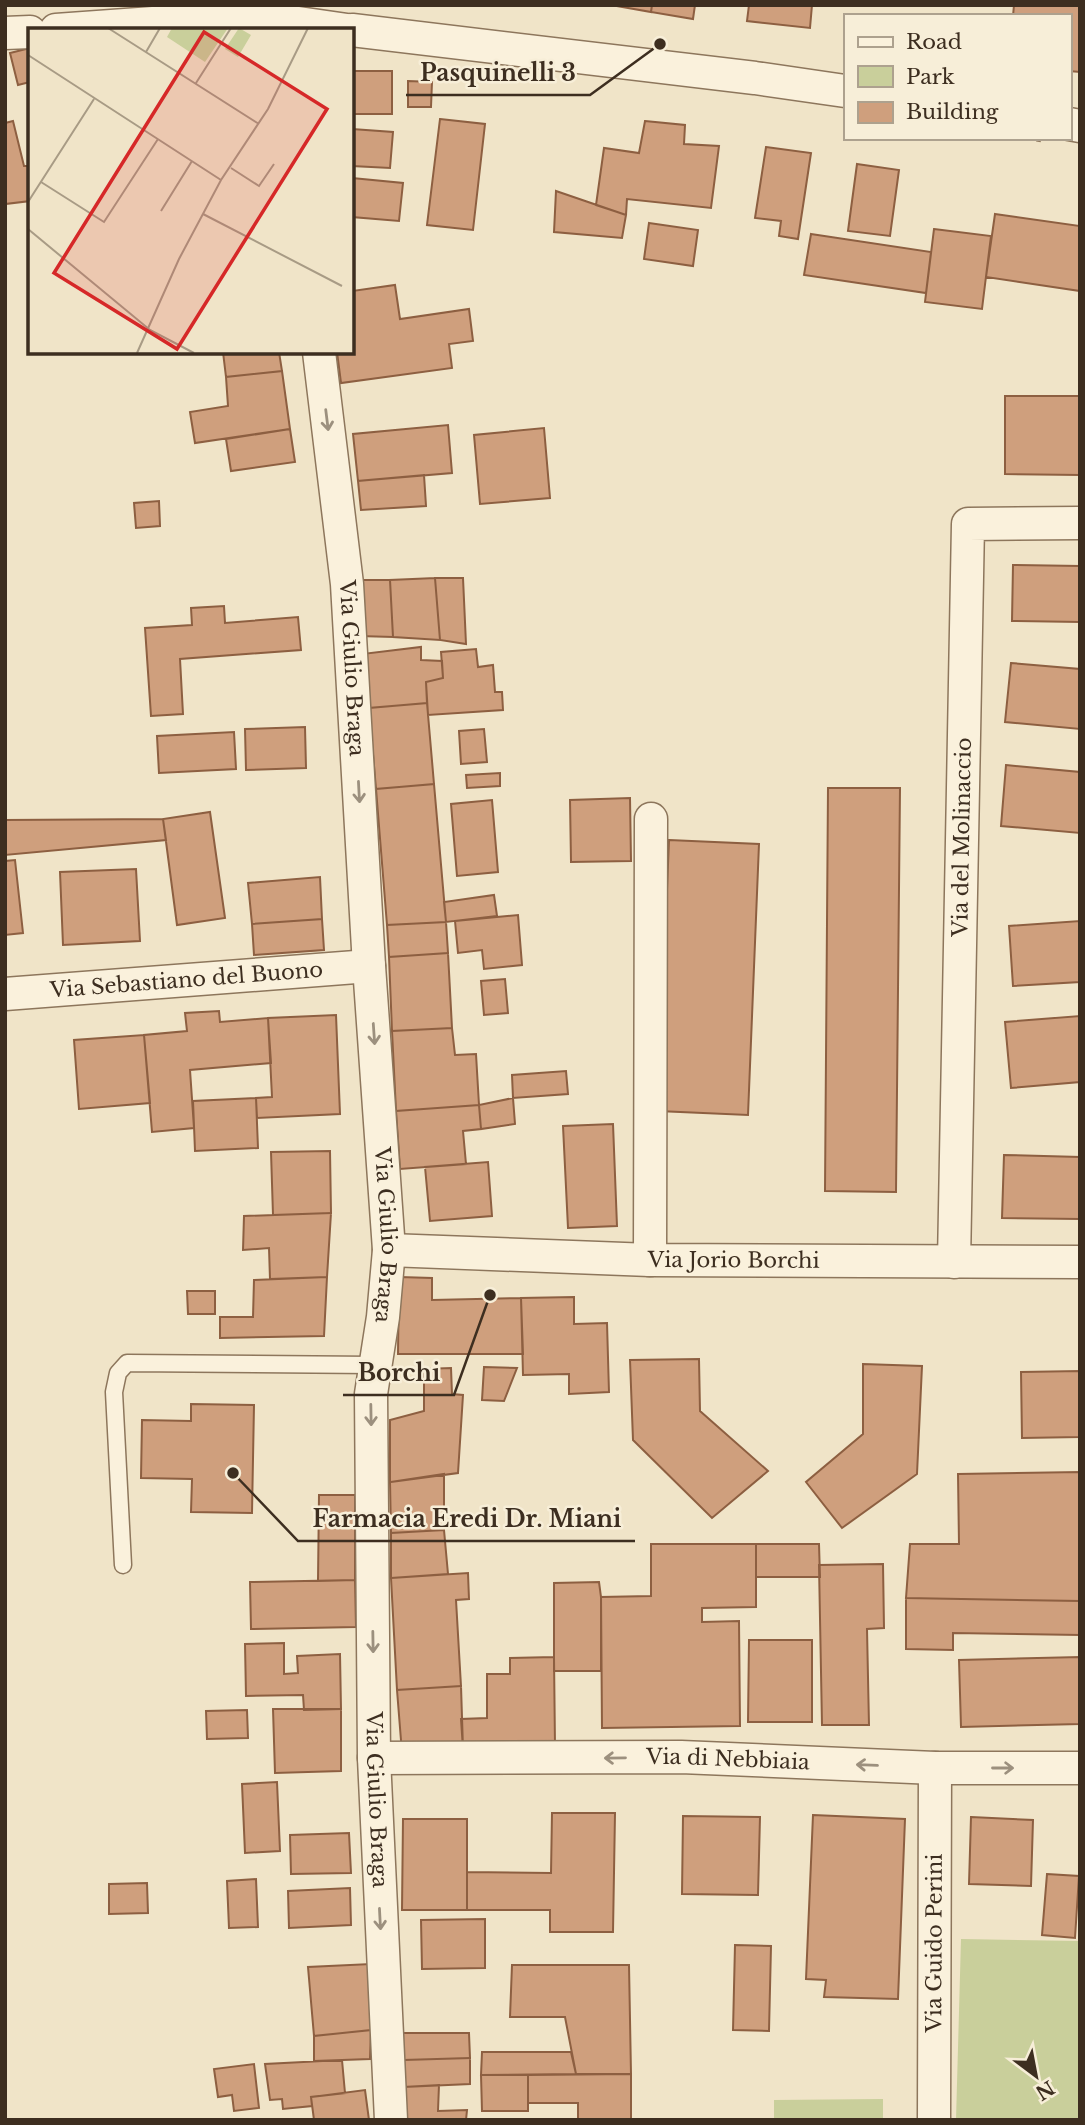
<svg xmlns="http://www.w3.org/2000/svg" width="1085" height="2125" font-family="'Libre Baskerville',serif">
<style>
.green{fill:#c9cf9b}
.building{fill:#cf9f7d;stroke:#8d5f41;stroke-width:2}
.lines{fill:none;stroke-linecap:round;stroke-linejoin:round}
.lane-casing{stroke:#8d765c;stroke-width:19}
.street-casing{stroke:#8d765c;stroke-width:35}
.path{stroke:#8d765c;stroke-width:4.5;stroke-dasharray:5 3.5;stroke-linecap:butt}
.lane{stroke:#faf1dc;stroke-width:16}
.street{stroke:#faf1dc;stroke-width:32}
.oneway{stroke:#9c907e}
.labels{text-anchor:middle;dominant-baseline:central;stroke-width:5;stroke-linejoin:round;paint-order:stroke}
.street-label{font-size:21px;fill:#3d2e20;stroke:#f7eed8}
.inset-road{fill:none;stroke:#a89b85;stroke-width:2}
.view{fill:#d62828;fill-opacity:0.15;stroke:#d62828;stroke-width:3.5}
.inset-edge{fill:none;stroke:#3d2e20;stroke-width:3.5}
.leader{fill:none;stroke:#3d2e20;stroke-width:2.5}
.callout-dot{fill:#3d2e20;stroke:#f7eed8;stroke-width:2.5}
.callout-label{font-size:23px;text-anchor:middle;font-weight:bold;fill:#3d2e20;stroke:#f7eed8;stroke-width:5;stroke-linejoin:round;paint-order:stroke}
</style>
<rect width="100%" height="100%" fill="#f0e4c8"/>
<path class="green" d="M961,1939L1080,1941V2120H956Z
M883,2099V2120H774V2100Z"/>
<path class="building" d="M611,5H652L651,12Z
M652,5H695L693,19L651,12Z
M749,5H812L810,28L747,21Z
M1014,5H1080V72L1069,71V16H1013Z
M30,48V82L18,85L10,53Z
M352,71H392V114H352Z
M408,81L432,82L431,107H408Z
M440,119L485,124L473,230L427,225Z
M13,121L24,166H30V201L5,204V123Z
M645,121L685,125L684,144L719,146L711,208L627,199L626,215L596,205L604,148L639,153Z
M352,129L393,132L390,168L352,166Z
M766,147L811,153L798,239L779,236L781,221L755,218Z
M857,164L899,170L890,236L848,231Z
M352,178L403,183L399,221L352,217Z
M556,191L626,215L622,238L554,232Z
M995,214L1080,226V291L986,277Z
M649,223L698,230L693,266L644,259Z
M934,229L991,236L982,309L925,302Z
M811,234L931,252L926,293L804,275Z
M395,285L400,319L469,309L473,341L449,344L452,368L341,383L337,352H352V291Z
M223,352H279L282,371L226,377Z
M282,371L290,429L195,443L190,412L228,406L226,377Z
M1005,396H1080V475L1005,474Z
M448,425L452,473L358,481L353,434Z
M544,428L550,498L480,504L474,435Z
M290,429L295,462L231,471L226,439Z
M424,475L426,506L361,510L358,481Z
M159,501L160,526L136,528L134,503Z
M1013,565L1080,566V622L1012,621Z
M435,578L440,640L393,637L390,580Z
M435,578H463L466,644L440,640Z
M357,580H390L393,637L359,636Z
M224,606L225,623L298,617L301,650L180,659L183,714L151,716L145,628L192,625L191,608Z
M421,647V660L442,661L443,678L426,682L427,703L369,708L362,654Z
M476,649L478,667L493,665L495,692H502L503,710L428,715L426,682L443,678L441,652Z
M1011,663L1080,669V729L1005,722Z
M427,703L434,784L376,789L369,708Z
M305,727L306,768L246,770L245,729Z
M484,729L487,762L461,764L459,731Z
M234,732L236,769L159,773L157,736Z
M1006,765L1080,772V833L1001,826Z
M500,773V786L467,788L466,775Z
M434,784L446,922L387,925L376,789Z
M828,788H900L896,1192L825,1191Z
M630,798L631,861L571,862L570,800Z
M492,800L498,872L457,876L451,804Z
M210,812L225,918L177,925L163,819Z
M163,819L166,840L5,855V820Z
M669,840L759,844L748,1115L658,1111Z
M15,860L23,933L5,935V861Z
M136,869L140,941L63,945L60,872Z
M320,877L322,919L252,924L248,883Z
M494,895L497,916L446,922L444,902Z
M518,915L522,965L484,969L482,950L458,953L455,921Z
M322,919L324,950L254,955L252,924Z
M1080,921V982L1013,986L1009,926Z
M446,922L448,953L389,957L387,925Z
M448,953L452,1028L392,1031L389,957Z
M505,979L508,1013L484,1015L481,981Z
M219,1011L220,1022L268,1018L271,1063L190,1070L194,1128L152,1132L144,1035L187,1031L185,1013Z
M336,1015L340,1114L257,1118L256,1098L272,1097L268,1018Z
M1080,1016V1082L1011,1088L1005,1022Z
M452,1028L455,1055L476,1054L479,1105L396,1111L392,1031Z
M144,1035L150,1103L79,1109L74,1040Z
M566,1071L568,1094L513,1098L512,1075Z
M256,1098L258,1148L195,1151L193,1101Z
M513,1098L515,1124L481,1129L479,1105Z
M479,1105L481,1129L463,1131L466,1164L400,1169L396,1111Z
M613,1124L617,1226L568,1228L563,1126Z
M330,1151L331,1213L273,1215L271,1152Z
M1004,1155L1080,1157V1219L1002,1218Z
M488,1162L492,1216L430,1221L425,1167Z
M331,1213L327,1277L270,1279L269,1248L243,1250L244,1216Z
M327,1277L324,1336L220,1338V1317H253L254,1280Z
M399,1277L432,1278V1300L521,1298L523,1354H398Z
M187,1291H215V1314H188Z
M574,1297V1324L607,1323L609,1392L569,1394V1374L523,1375L521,1298Z
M699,1359L700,1411L768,1471L712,1518L633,1440L630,1360Z
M863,1364L922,1366L917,1474L842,1528L806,1482L863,1434Z
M484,1367L517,1368L504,1401L482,1400Z
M451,1368L452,1394L463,1395L458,1473L390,1482V1420L424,1411V1369Z
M1080,1371V1437L1022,1438L1021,1372Z
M191,1404L254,1405L252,1513L191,1512L192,1479L141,1478L142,1420L191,1421Z
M1080,1472V1601L906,1598L910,1544H959L958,1474Z
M444,1474V1530L391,1533L390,1482Z
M319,1495H355V1580L318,1581Z
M444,1530L448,1574L391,1578V1533Z
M651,1544H756V1607L702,1608V1622L739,1621L740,1726L602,1728L601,1597L651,1596Z
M756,1544H819L820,1577H756Z
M883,1564L884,1628L867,1629L869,1725H822L819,1565Z
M468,1573L469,1599L456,1600L461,1686L397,1690L391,1578Z
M355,1580L356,1627L251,1629L250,1582Z
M599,1582L601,1597V1671H554V1583Z
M906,1598L1080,1601V1635L953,1633V1650L906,1649Z
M749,1640H812V1722H748Z
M284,1643V1674L298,1673L297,1656L340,1654L341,1709L304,1710L303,1695L246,1696L245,1644Z
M554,1657L555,1746L463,1749L461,1719L487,1718V1674H510V1658Z
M1080,1657V1724L961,1727L959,1660Z
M461,1686L463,1749L402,1753L397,1690Z
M273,1709H341V1771L275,1773Z
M247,1710L248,1738L207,1739L206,1711Z
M277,1782L280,1851L245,1853L242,1784Z
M552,1813H615L613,1932H550V1910H467V1872L551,1873Z
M813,1815L905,1819L898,1999L824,1997L826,1980L806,1979Z
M683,1816L760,1817L758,1895L682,1894Z
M971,1817L1033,1820L1031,1886L969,1884Z
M403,1819H467V1910H402Z
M349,1833L351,1873L291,1874L290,1835Z
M1047,1874L1079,1876L1075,1938L1042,1935Z
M256,1879L258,1927L229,1928L227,1881Z
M147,1883L148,1913L109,1914V1884Z
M350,1888L351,1925L289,1928L288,1891Z
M485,1919V1968L422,1969L421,1920Z
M735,1945L771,1946L769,2031L733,2030Z
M371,1964V2030L314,2036L308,1967Z
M512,1965H629L631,2074H576L565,2017H510Z
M371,2030L370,2059L314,2061V2036Z
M402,2033H469L470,2058L404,2060Z
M482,2052H571L576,2074L481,2075Z
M470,2058V2084L404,2087V2060Z
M342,2060L345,2093L311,2097L312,2106L283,2109L282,2099L270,2100L265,2064Z
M254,2064L259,2108L234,2111L232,2095L218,2097L214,2069Z
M631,2074V2120H578V2103H528V2075Z
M481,2075H528V2111H482Z
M439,2085L438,2111L467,2110L466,2120H404V2087Z
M365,2090L369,2120H314L311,2097Z"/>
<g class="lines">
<defs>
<path id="lane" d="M123,1565L114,1392L118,1373L127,1363L374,1365"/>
<g id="street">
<path d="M56,30L250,16L347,30"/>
<path d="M352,30L755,78L845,91"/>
<path d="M5,33L30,32"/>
<path d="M1069,124L1080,126"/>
<path id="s1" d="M319,352L347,584L369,966L389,1250L383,1317L371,1394L374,1758L391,2120"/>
<path id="s2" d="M5,994L369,966"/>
<path id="s3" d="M389,1250L650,1260L1080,1262"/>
<path d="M650,1260L651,819"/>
<path id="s4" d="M954,1262L968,524L1080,523"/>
<path id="s5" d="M374,1758L681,1757L935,1768H1080"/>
<path id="s6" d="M934,2120L935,1768"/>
</g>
</defs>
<use href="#lane" class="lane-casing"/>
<use href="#street" class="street-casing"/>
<path class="path" d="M1028,138L1041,140"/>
<use href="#lane" class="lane"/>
<use href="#street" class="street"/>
</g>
<defs><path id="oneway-shaft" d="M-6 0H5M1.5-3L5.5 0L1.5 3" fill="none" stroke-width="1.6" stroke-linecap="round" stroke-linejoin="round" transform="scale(1.75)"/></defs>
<g class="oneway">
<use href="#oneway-shaft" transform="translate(327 420) rotate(83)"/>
<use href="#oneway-shaft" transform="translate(359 792) rotate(87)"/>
<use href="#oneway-shaft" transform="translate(374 1034) rotate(86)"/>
<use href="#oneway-shaft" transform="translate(371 1415) rotate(89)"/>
<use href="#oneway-shaft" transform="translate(373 1642) rotate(89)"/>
<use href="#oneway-shaft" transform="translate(615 1758) rotate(179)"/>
<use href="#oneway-shaft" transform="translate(867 1765) rotate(-178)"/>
<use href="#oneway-shaft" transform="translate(1003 1768)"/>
<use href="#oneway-shaft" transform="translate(380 1919) rotate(87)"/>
</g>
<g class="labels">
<g class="street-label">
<text stroke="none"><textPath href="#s1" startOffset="318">Via Giulio Braga</textPath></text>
<text stroke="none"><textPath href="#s4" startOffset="425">Via del Molinaccio</textPath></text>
<text stroke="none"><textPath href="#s2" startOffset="182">Via Sebastiano del Buono</textPath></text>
<text stroke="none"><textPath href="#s1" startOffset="886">Via Giulio Braga</textPath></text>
<text stroke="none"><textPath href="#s3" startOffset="345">Via Jorio Borchi</textPath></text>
<text stroke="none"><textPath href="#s5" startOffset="354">Via di Nebbiaia</textPath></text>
<text stroke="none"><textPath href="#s1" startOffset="1452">Via Giulio Braga</textPath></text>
<text stroke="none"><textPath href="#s6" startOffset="177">Via Guido Perini</textPath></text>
</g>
</g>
<g transform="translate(28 28)">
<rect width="326" height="326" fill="#f0e4c8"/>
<path d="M144,0H200L177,34L139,9ZM211,0L223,7L210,29L197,21Z" fill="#c9cf9b"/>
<path class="inset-road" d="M80,0L231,96M118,24L132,0M0,27L193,152M168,55L203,0M203,140L231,158L246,136M13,154L76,194L130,111M0,174L66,71M133,183L164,133M175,186L314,258M0,201L122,302L166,325M109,325L151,231L193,152L240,81L280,0"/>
<path class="view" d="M176,4L299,81L149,321L26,245Z"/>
<rect width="326" height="326" class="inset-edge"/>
</g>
<path class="leader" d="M660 44L590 95H406M490 1295L454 1395H343M233 1473L298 1541H635"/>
<g class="callout-dot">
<circle cx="660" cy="44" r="7"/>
<circle cx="490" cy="1295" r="7"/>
<circle cx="233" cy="1473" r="7"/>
</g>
<g class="callout-label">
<text x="498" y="81">Pasquinelli 3</text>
<text x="399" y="1381">Borchi</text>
<text x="467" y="1527">Farmacia Eredi Dr. Miani</text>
</g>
<rect width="1085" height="2125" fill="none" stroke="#3d2e20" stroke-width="14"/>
<rect x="844" y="14" width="228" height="126" fill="#f7eed8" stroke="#ada18e" stroke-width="2"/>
<rect x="858" y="37" width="35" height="10" fill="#faf1dc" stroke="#ada18e" stroke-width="2"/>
<text x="906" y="49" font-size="21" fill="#3d2e20">Road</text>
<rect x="858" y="66" width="35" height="21" fill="#c9cf9b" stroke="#ada18e" stroke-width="2"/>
<text x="906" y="84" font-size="21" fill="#3d2e20">Park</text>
<rect x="858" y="102" width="35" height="21" fill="#cf9f7d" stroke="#ada18e" stroke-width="2"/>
<text x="906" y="119" font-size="21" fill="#3d2e20">Building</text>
<g transform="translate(1036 2076) rotate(148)" stroke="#f7eed8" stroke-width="5" paint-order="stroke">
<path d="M0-5L12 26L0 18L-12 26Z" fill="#3d2e20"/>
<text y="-10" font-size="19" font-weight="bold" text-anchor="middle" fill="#3d2e20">N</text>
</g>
</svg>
